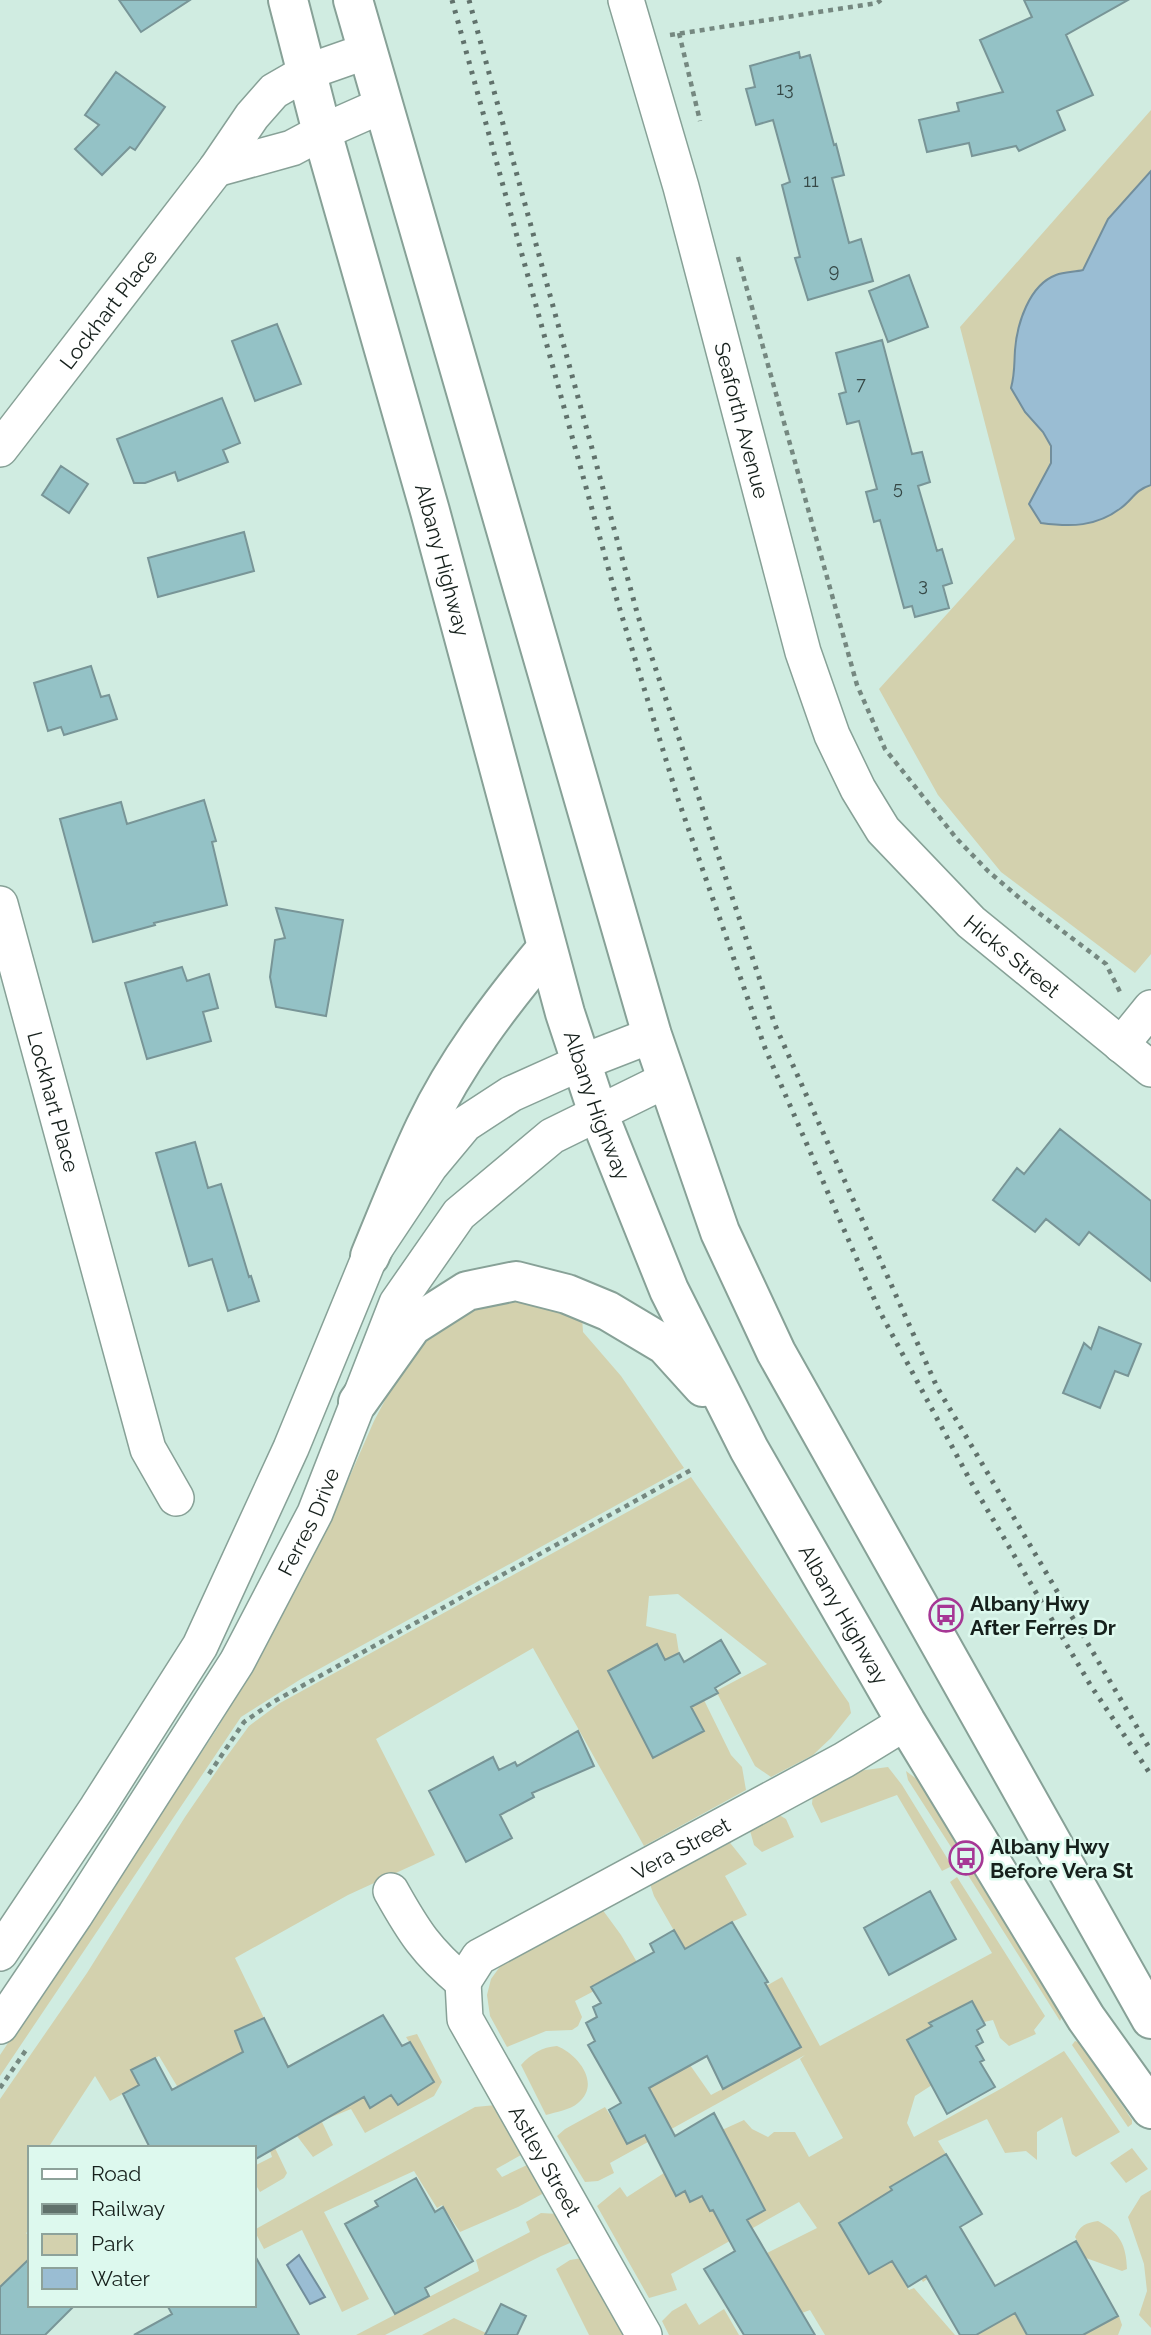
<svg xmlns="http://www.w3.org/2000/svg" width="1151" height="2335" font-family="Raleway,sans-serif">
<style>
.green{fill:#d3d1ae}
.water{fill:#9abdd3;stroke:#728e9c;stroke-width:2}
.building{fill:#94c2c6;stroke:#789597;stroke-width:2}
.lines{fill:none;stroke-linecap:round;stroke-linejoin:round}
.minor-casing{stroke:#87a197;stroke-width:38}
.highway-casing{stroke:#87a197;stroke-width:42}
.path{stroke:#758880;stroke-width:4.5;stroke-dasharray:5 5;stroke-linecap:butt}
.minor{stroke:#fff;stroke-width:35}
.highway{stroke:#fff;stroke-width:38}
.rail{stroke:#60716b;stroke-width:5;stroke-dasharray:3.5 7;stroke-linecap:butt}
.labels{text-anchor:middle;dominant-baseline:central;stroke-width:5;stroke-linejoin:round;paint-order:stroke}
.number-label{font-size:18px;fill:#364846}
.street-label{font-size:21px;fill:#16201c;stroke:#ddf9ee}
.poi-label{font-size:21px;font-weight:bold;fill:#16201c;stroke:#ddf9ee;text-anchor:start}
</style>
<rect width="100%" height="100%" fill="#d0ece1"/>
<path class="green" d="M1151,110V954L1135,973L1001,872L938,795L879,689L1015,539L960,327Z
M528,1298L582,1317L583,1332L621,1376L684,1468L301,1679L241,1717L0,2076V2055L217,1729L276,1627L328,1526L374,1421L401,1370L422,1342L471,1304Z
M691,1477L849,1703L851,1713L831,1738L813,1755L771,1777L755,1766L716,1691L767,1664L678,1594L649,1596L646,1626L676,1634L679,1653L665,1660L656,1644L608,1671L653,1758L704,1731L691,1707L704,1700L731,1755L742,1767L746,1790L644,1846L533,1648L376,1739L435,1855L348,1895L235,1958L264,2018L236,2031L244,2054L189,2106L159,2056L132,2070L139,2085L110,2101L95,2076L48,2148H30V2230L26,2233L30,2237V2280L19,2269L0,2287V2099L87,1973L185,1817L222,1763L249,1726L280,1703Z
M888,1767L902,1785L952,1866L942,1871L897,1795L821,1823L812,1804L813,1793L858,1771Z
M906,1771L918,1780L964,1857L960,1861L908,1780Z
M774,1812L786,1819L794,1837L762,1852L754,1845L749,1827Z
M727,1839L747,1864L725,1876L747,1915L732,1922L688,1955L654,1896L649,1881Z
M972,1869L1063,2015L1060,2021L966,1872Z
M957,1877L1045,2016L1034,2030L1036,2034L1009,2046L1000,2038L993,2020L984,2022L971,2001L930,2023L932,2026L908,2040L932,2085L915,2096L907,2123L914,2137L1004,2087L1064,2051L1120,2132L1076,2157L1072,2154L1062,2117L1037,2132V2160L1026,2151L1005,2153L987,2119L938,2141L946,2154L890,2187L892,2190L877,2199L936,2273L923,2282L913,2266L900,2275L909,2290L914,2288L955,2335H825L810,2310L802,2313L767,2253L817,2228L799,2202L671,2274L677,2290L649,2298L597,2206L620,2187L627,2197L664,2173L676,2196L685,2191L702,2196L710,2211L713,2210L724,2231L765,2211L722,2130L744,2120L752,2129L768,2137L774,2132H795L809,2157L843,2138L800,2059L805,2055L610,2163L614,2173L598,2181L585,2182L557,2136L565,2129L605,2107L628,2144L667,2123L649,2088L690,2065L711,2095L801,2047L770,1991L740,2007L738,2002L782,1977L820,2046L992,1953L950,1882Z
M602,1909L621,1935L641,1969H623L592,1986L594,1991L575,2001L582,2017L578,2026L572,2030L546,2031L507,2047L490,2016L487,1995L491,1979L504,1961Z
M417,2034L442,2082L434,2096L365,2133L351,2109L329,2118L309,2083L306,2084L294,2063L312,2054L361,2093L370,2107L391,2095L398,2105L434,2082L406,2037Z
M1075,2041L1081,2043L1132,2120V2124L1128,2127L1072,2045Z
M557,2046C577,2054 602,2083 578,2103C570,2110 556,2112 546,2115L521,2065C531,2054 542,2047 557,2046Z
M496,2105L521,2155L496,2169L502,2177L527,2165L544,2193L518,2207L460,2232L442,2205L437,2208L414,2171L324,2212L369,2299L342,2312L302,2230L264,2249L254,2230L475,2107Z
M322,2122L333,2145L313,2157L297,2136Z
M275,2148L287,2173L284,2178L260,2192L254,2182V2166L272,2157L270,2151Z
M1132,2148L1148,2169L1126,2183L1110,2163Z
M1151,2190V2328L1139,2315L1147,2291L1144,2264L1128,2217L1141,2196Z
M541,2213L558,2214L573,2239L570,2243L541,2256L385,2335H356L479,2271L476,2260L530,2232L526,2222Z
M1098,2221C1120,2233 1126,2244 1127,2269L1122,2271L1086,2258L1075,2237C1080,2225 1086,2223 1098,2221Z
M582,2258L625,2335H589L556,2269L570,2260Z
M999,2284L1027,2335H976L981,2332V2294Z
M686,2303L699,2325L724,2309L739,2335H669L662,2321L672,2311Z
M1119,2316L1122,2325L1118,2335H1083Z
M454,2318L486,2333L485,2335H422Z"/>
<path class="water" d="M1151,171V485C1135,490 1133,499 1121,508C1096,527 1071,527 1041,523L1029,504L1051,463V446L1043,432L1025,412L1011,388C1015,373 1014,365 1015,350C1017,324 1029,285 1056,275C1064,272 1075,272 1083,270L1108,219Z
M299,2255L325,2297L310,2304L287,2265Z"/>
<path class="building" d="M119,0H190L141,32Z
M1024,0H1128L1066,35L1093,95L1057,111L1065,130L1019,151L1016,146L972,156L969,143L927,152L919,120L959,111L957,103L1003,92L980,40L1032,17Z
M799,52L800,58L810,55L834,145L836,144L844,175L832,178L849,243L861,239L873,281L808,300L795,258L800,257L782,185L790,182L773,120L756,125L746,89L755,87L750,66Z
M116,72L165,107L135,150L130,147L102,175L75,149L99,125L85,115Z
M909,275L928,327L888,342L869,291Z
M277,324L301,384L255,401L232,341Z
M882,340L912,454L922,452L930,482L918,486L937,551L942,549L952,583L943,586L949,608L915,617L912,606L904,608L880,520L874,522L866,492L877,489L859,421L847,424L839,394L846,392L836,353Z
M222,398L240,443L223,450L228,462L178,481L175,472L145,483H134L117,439Z
M61,466L88,484L69,513L42,495Z
M244,532L254,571L158,597L148,558Z
M91,666L101,697L109,695L117,719L64,735L61,727L48,731L34,683Z
M204,800L216,841L212,842L227,905L154,923L155,925L93,942L60,819L121,802L127,824Z
M276,908L343,920L326,1016L276,1007L270,977L275,940L285,938Z
M182,967L187,981L209,974L218,1008L203,1012L211,1041L147,1059L125,983Z
M1060,1129L1151,1201V1281L1089,1232L1079,1245L1046,1219L1035,1232L993,1200L1017,1168L1024,1174Z
M195,1142L208,1188L221,1184L249,1277L251,1276L259,1301L228,1311L212,1259L189,1266L156,1153Z
M1099,1327L1141,1344L1128,1376L1115,1371L1100,1408L1063,1393L1084,1343L1091,1349Z
M721,1640L740,1673L715,1688L718,1693L691,1707L704,1731L653,1758L608,1671L657,1644L665,1660L679,1653L684,1662Z
M578,1731L594,1766L532,1793L534,1797L500,1815L512,1838L466,1862L429,1791L493,1757L499,1770L515,1762L517,1766Z
M930,1891L956,1939L889,1975L864,1928Z
M732,1922L768,1982L765,1983L801,2047L723,2089L707,2056L649,2088L675,2136L714,2113L765,2210L747,2220L815,2335H744L704,2269L735,2251L713,2210L710,2211L702,2196L690,2202L685,2191L676,2196L645,2135L627,2144L609,2110L621,2103L588,2045L595,2041L586,2023L597,2017L593,2007L601,2003L591,1987L654,1952L650,1944L674,1930L685,1949Z
M972,2001L985,2025L977,2030L983,2042L976,2046L984,2060L980,2062L995,2087L947,2114L907,2040L932,2026L929,2023Z
M383,2015L402,2046L410,2042L434,2082L398,2105L391,2095L370,2108L364,2097L254,2160V2148H150L123,2094L139,2085L131,2070L155,2058L172,2090L243,2052L235,2031L264,2018L288,2067Z
M946,2154L982,2214L960,2227L995,2286L1076,2241L1118,2316L1083,2335H1027L1015,2313L976,2335H960L926,2276L908,2287L892,2261L869,2274L839,2223L892,2190L890,2187Z
M416,2178L435,2212L443,2207L473,2261L425,2288L429,2296L395,2314L345,2224L378,2206L375,2201Z
M254,2254L299,2335H134L172,2314L167,2305H254Z
M30,2258V2305H75L45,2335H0V2287Z
M501,2304L526,2316L517,2335H485Z"/>
<g class="lines">
<defs>
<g id="minor">
<path id="s1" d="M626,0L681,187L803,652L832,735L858,789L883,830L971,922L1151,1069"/>
<path d="M216,169L292,148L322,132L383,105"/>
<path id="s2" d="M0,449L216,169L252,116L274,91L307,72L367,51"/>
<path id="s3" d="M0,904L148,1449L176,1498"/>
<path d="M1121,1045L1151,1008"/>
<path d="M391,1891C414,1932 426,1951 463,1982"/>
<path d="M0,1953L97,1808L200,1646L291,1448L370,1256L430,1166L465,1124L511,1094L580,1063L652,1035"/>
<path id="s4" d="M463,1982L479,1957L844,1760L906,1722"/>
<path id="s5" d="M463,1982L465,2019L644,2335"/>
<path id="s6" d="M0,2026L75,1915L237,1662L315,1513L397,1303L459,1214L552,1136L666,1080"/>
</g>
<g id="highway">
<path id="s7" d="M288,0L322,132L430,511L565,1013L598,1113L669,1290L749,1449L906,1722L1086,2018L1151,2109"/>
<path d="M353,0L652,1035L720,1232L776,1352L1151,2019"/>
<path d="M370,1256C388,1213 405,1169 425,1127C456,1062 500,1004 546,949"/>
<path d="M358,1402L412,1326L467,1291L516,1281L567,1294L608,1311L665,1345L703,1387"/>
</g>
</defs>
<use href="#minor" class="minor-casing"/>
<use href="#highway" class="highway-casing"/>
<path class="path" d="M679,33L700,121
M670,35L877,3L881,0
M738,257L857,685L885,749L957,839L988,871L1023,901L1106,964L1120,992
M209,1774L244,1722L273,1702L691,1470
M0,2088L26,2050"/>
<use href="#minor" class="minor"/>
<use href="#highway" class="highway"/>
<path class="rail" d="M452,0L617,600L678,799L765,1048L879,1310L971,1482L1091,1686L1151,1775
M469,0L638,616L775,1025L937,1387L1151,1751"/>
</g>
<defs>
<symbol id="bus-ring" viewBox="-11 -11 22 22"><circle r="9.5" fill="#ddf9ee" stroke="#a63795" stroke-width="1.5"/><path d="M-5-6H5V4H4V6H2V4H-2V6H-4V4H-5ZM-3.5-4V0h7V-4ZM-3.5 1.2v1.5H-2V1.2ZM2 1.2v1.5H3.5V1.2Z" fill="#a63795"/></symbol>
</defs>
<g fill-rule="evenodd">
<use href="#bus-ring" x="927" y="1596" width="38" height="38"/>
<use href="#bus-ring" x="947" y="1839" width="38" height="38"/>
</g>
<g class="labels">
<g class="number-label">
<text x="785" y="88">13</text>
<text x="811" y="180">11</text>
<text x="834" y="270">9</text>
<text x="861" y="383">7</text>
<text x="898" y="487">5</text>
<text x="923" y="584">3</text>
</g>
<g class="street-label">
<text stroke="none"><textPath href="#s2" startOffset="177">Lockhart Place</textPath></text>
<text stroke="none"><textPath href="#s1" startOffset="436">Seaforth Avenue</textPath></text>
<text stroke="none"><textPath href="#s7" startOffset="581">Albany Highway</textPath></text>
<text stroke="none"><textPath href="#s1" startOffset="1052">Hicks Street</textPath></text>
<text stroke="none"><textPath href="#s3" startOffset="205">Lockhart Place</textPath></text>
<text stroke="none"><textPath href="#s7" startOffset="1148">Albany Highway</textPath></text>
<text stroke="none"><textPath href="#s6" startOffset="592">Ferres Drive</textPath></text>
<text stroke="none"><textPath href="#s7" startOffset="1715">Albany Highway</textPath></text>
<text stroke="none"><textPath href="#s4" startOffset="259">Vera Street</textPath></text>
<text stroke="none"><textPath href="#s5" startOffset="200">Astley Street</textPath></text>
</g>
<g class="poi-label">
<text x="970" y="1603">Albany Hwy<tspan x="970" dy="24">After Ferres Dr</tspan></text>
<text x="990" y="1846">Albany Hwy<tspan x="990" dy="24">Before Vera St</tspan></text>
</g>
</g>
<rect x="28" y="2146" width="228" height="161" fill="#ddf9ee" stroke="#8da29a" stroke-width="2"/>
<rect x="42" y="2169" width="35" height="10" fill="#ffffff" stroke="#8da29a" stroke-width="2"/>
<text x="91" y="2181" font-size="21" fill="#16201c">Road</text>
<rect x="42" y="2204" width="35" height="10" fill="#60716b" stroke="#8da29a" stroke-width="2"/>
<text x="91" y="2216" font-size="21" fill="#16201c">Railway</text>
<rect x="42" y="2234" width="35" height="21" fill="#d3d1ae" stroke="#8da29a" stroke-width="2"/>
<text x="91" y="2251" font-size="21" fill="#16201c">Park</text>
<rect x="42" y="2268" width="35" height="21" fill="#9abdd3" stroke="#8da29a" stroke-width="2"/>
<text x="91" y="2286" font-size="21" fill="#16201c">Water</text>
</svg>
